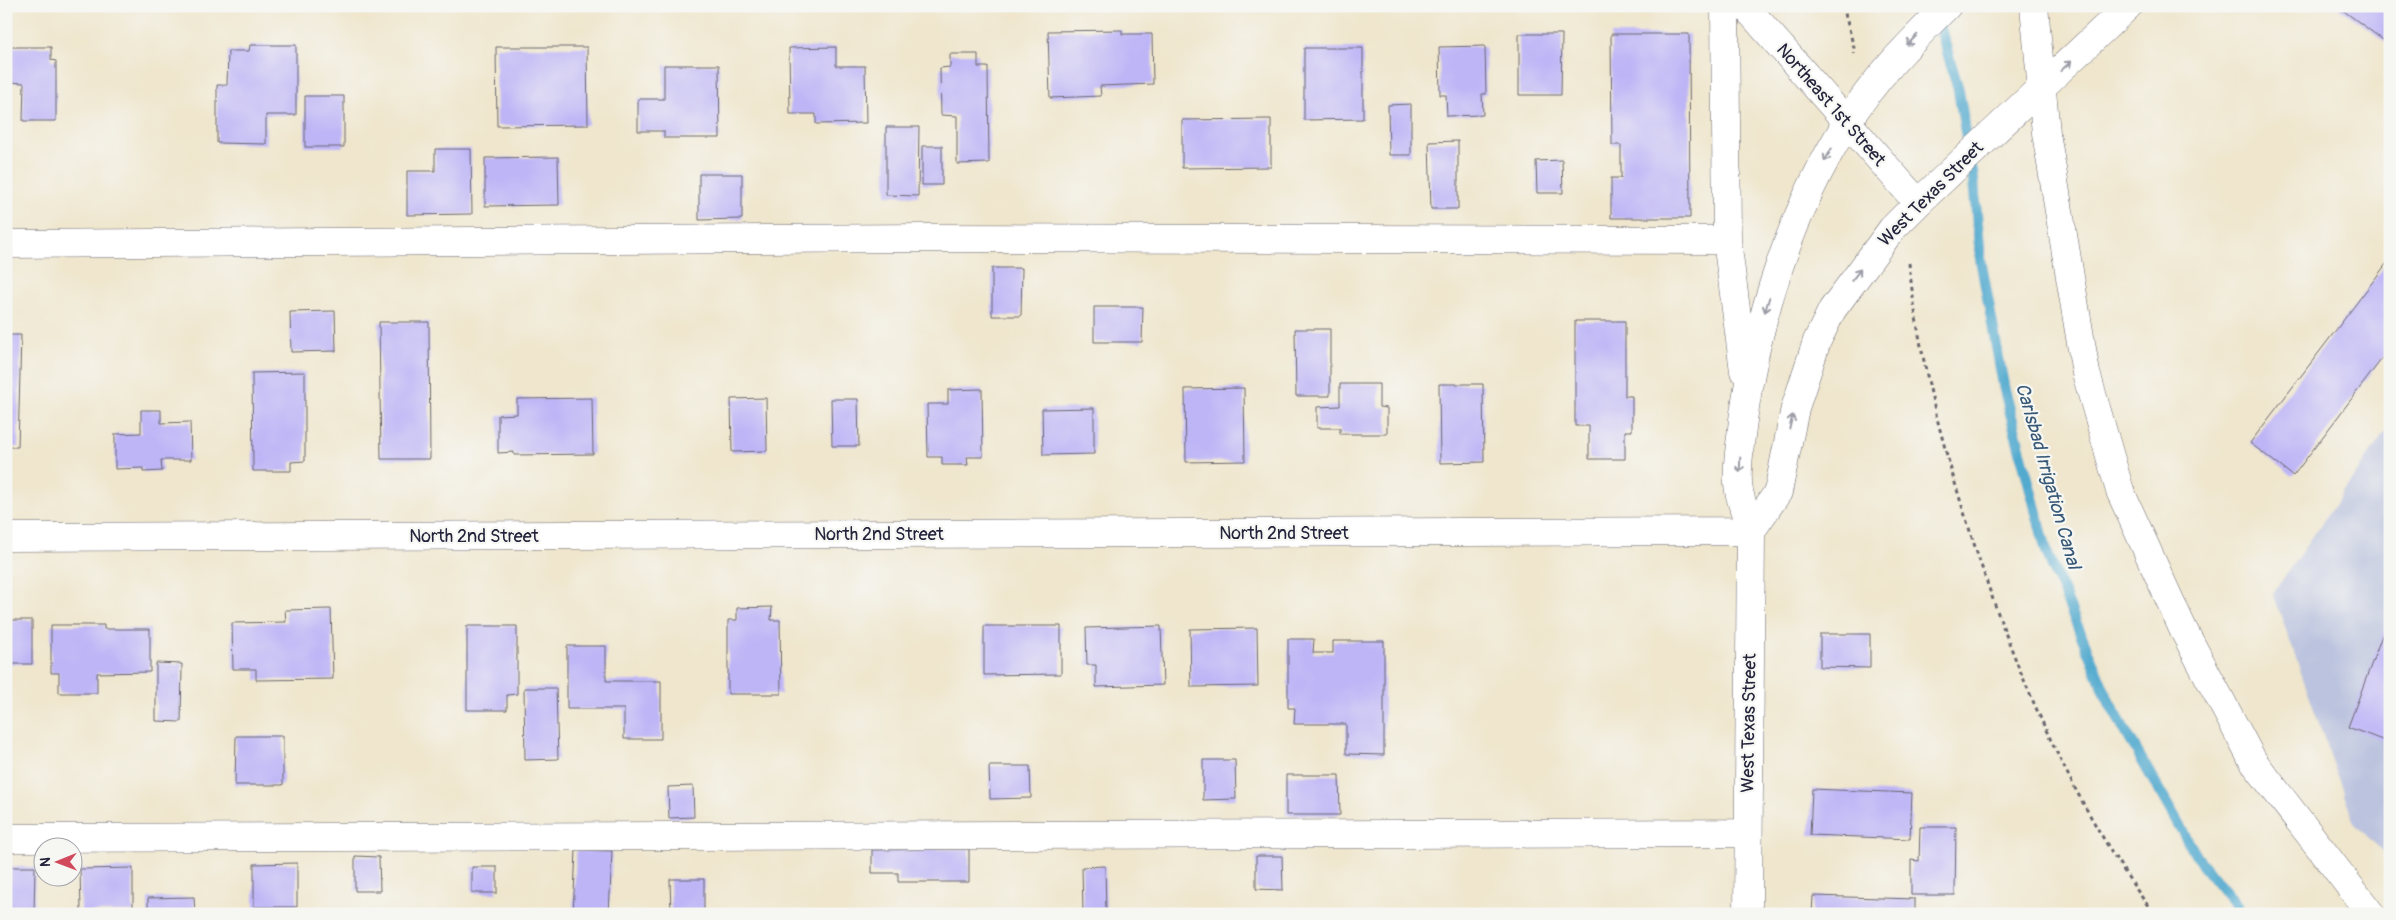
<svg xmlns="http://www.w3.org/2000/svg" width="2396" height="920" font-family="Pangolin,sans-serif">
<style>
.industrial{fill:#bbc3de}
.lines{fill:none;stroke-linecap:round;stroke-linejoin:round}
.stream{stroke:#53aacf;stroke-width:11}
.building{fill:#beb5f6}
.minor-casing{stroke:#6a676e;stroke-width:29}
.path{stroke:#6a676e;stroke-width:3;stroke-dasharray:4 4;stroke-linecap:butt}
.minor{stroke:#fff;stroke-width:28}
.oneway{stroke:#9c9ca7}
.labels{text-anchor:middle;dominant-baseline:central;stroke-width:4.5;stroke-linejoin:round;paint-order:stroke}
.street-label{font-size:18px;fill:#22223b;stroke:#f6f6f2}
.water-label{font-size:19px;font-style:italic;fill:#365876;stroke:#f6f6f2}
</style>
<rect width="100%" height="100%" fill="#f6f6f2"/>
<filter id="ink" filterUnits="userSpaceOnUse"><feTurbulence type="fractalNoise" baseFrequency=".02" numOctaves="2"/><feDisplacementMap in="SourceGraphic" scale="10" xChannelSelector="R" yChannelSelector="G"/><feConvolveMatrix kernelMatrix="1 2 1 2 8 2 1 2 1" color-interpolation-filters="sRGB"/></filter>
<filter id="wash" filterUnits="userSpaceOnUse"><feTurbulence type="fractalNoise" baseFrequency=".0096" numOctaves="4" result="noise"/><feDisplacementMap in="SourceGraphic" scale="20" xChannelSelector="R" yChannelSelector="G"/><feGaussianBlur stdDeviation="1.12" result="paint"/><feColorMatrix in="noise" values="0 0 0 0 0 0 0 0 0 0 0 0 0 0 0 0 0 1.4 0 .05"/><feComposite in="paint" operator="in"/></filter>
<g filter="url(#wash)">
<rect width="100%" height="100%" fill="#efe6cd"/>
<path class="industrial" d="M2390,425V859L2354,823L2273,593Z"/>
<g class="lines">
<path class="stream" d="M1937,17L1958,88L1973,175L1981,262L2004,388L2047,553L2110,704L2197,857L2243,914"/>
</g>
<g id="blocks">
<path class="building" d="M2337,6H2390V45Z
M1122,30V34H1152L1153,84L1100,86L1101,96L1050,98L1048,31Z
M1519,34H1562L1561,95H1519Z
M1611,34H1689L1690,218H1611V178H1621V145H1612Z
M250,45H296V115H266V144L217,143V85H227L228,51H249Z
M1485,46L1486,94H1482L1483,115L1447,116L1446,95H1440L1439,47Z
M6,47H51V60L56,61V121H23L24,83L6,82Z
M496,47H587L588,125L497,126Z
M836,47V66H865L866,123L816,124V114H790L789,48Z
M1304,48H1363V119L1304,120Z
M950,54H978V67H988L989,163L957,164V116L941,115L940,68L950,67Z
M664,65H719L720,138H664V131H638V99H664Z
M305,96H344V147H305Z
M1411,104V155H1389L1388,105Z
M1271,119V167L1182,168V120Z
M886,127H919L918,196L886,195Z
M1458,141V209H1431L1429,142Z
M922,146H942V185H922Z
M435,149H471L472,214L407,215V171H435Z
M558,157L559,205L485,206V158Z
M1562,160L1563,193H1537L1536,161Z
M699,174H742V219L699,220Z
M2390,259V348L2293,476L2250,443Z
M992,268H1022L1021,316H992Z
M1094,307H1143L1142,342H1094Z
M335,311L336,351L291,352L290,312Z
M1575,321H1625V396H1632V431H1625V459H1589V426H1575Z
M379,322H429L430,459H381Z
M1295,329H1330V396H1296Z
M6,335H21L18,447H6Z
M305,372V461L291,462V471H253L252,373Z
M1340,384H1379V407L1387,408V434H1340V428H1317V407L1340,406Z
M1439,384H1483L1484,462L1440,463Z
M1244,388L1245,461L1186,462L1185,389Z
M982,389L983,457H967L968,465H942V457H928L927,404H948V390Z
M592,398L593,454L514,455V452L498,453V415L517,414V399Z
M766,398L767,451L732,452L731,399Z
M831,399H858L859,446H832Z
M1094,408V454L1043,455L1042,409Z
M141,410H161V423L190,422L191,460H161L162,471L143,472V468L115,469V434L141,433Z
M772,607L771,620H780L781,694H728V620H737V608Z
M331,609L333,679L256,680V669H233L232,623L286,622L285,610Z
M2390,614V743L2348,727Z
M6,620H32V664H6Z
M51,625H104V629H150V672L97,673V693H59V673H51Z
M467,626H517V694L507,695V710H467Z
M984,626H1061V674L984,675Z
M1161,626L1163,685L1096,687V665H1087L1086,628Z
M1257,628L1258,686L1191,687L1190,629Z
M1820,634H1870V668L1820,667Z
M1288,639H1314L1313,653H1333V641H1384V755L1346,754V724H1294L1295,708H1288Z
M567,646H606V681H661V739H624V709H567Z
M156,663L182,664L181,722L156,721Z
M524,688H556L558,759L525,760Z
M236,736H283V785H235Z
M1203,760H1235L1236,799L1203,800Z
M989,766H1030L1031,798L990,799Z
M1286,775H1339L1340,815H1286Z
M693,786L694,817L669,818L668,787Z
M1812,789L1912,793L1910,839L1810,835Z
M1920,827H1956L1955,895H1911V860L1919,861Z
M969,849V882H898V873H872V850Z
M576,850L612,851L609,914H573Z
M355,856L379,857L380,891H355Z
M1256,856H1282L1283,890L1256,889Z
M297,863V907H254V864Z
M1105,866L1106,914H1083L1082,867Z
M6,867H35L34,914H6Z
M472,867H497V893H472Z
M133,868V912H81L80,869Z
M670,879H704V914H671Z
M1813,896L1915,899V914H1812Z
M194,897L195,914H148V898Z"/>
</g>
</g>
<g filter="url(#ink)">
<use href="#blocks" fill-opacity="0" stroke="#6a676e" stroke-width="1"/>
<g class="lines">
<defs>
<path id="minor" d="M1725,6L1727,240L1744,371
M1745,6L1918,203
M2034,6L2046,133L2086,373L2120,491L2183,629L2253,761L2371,914
M6,244L926,238L1727,240
M1751,531L1778,492L1795,408L1817,341L1832,310L1892,229L1918,203L2128,6
M6,537L1751,531
M6,838L1748,833
M1748,914L1751,531C1747,518 1742,505 1739,491C1735,471 1741,440 1743,420C1757,318 1791,212 1846,124C1873,80 1910,43 1947,6"/>
</defs>
<use href="#minor" class="minor-casing"/>
<path class="path" d="M1843,6L1854,48V54
M1909,263C1918,354 1941,441 1969,528C2012,664 2068,798 2154,914"/>
<use href="#minor" class="minor"/>
</g>
<defs><path id="oneway-shaft" d="M-6 0H5M1.5-3L5.5 0L1.5 3" fill="none" stroke-width="1.6" stroke-linecap="round" stroke-linejoin="round" transform="scale(1.25)"/></defs>
<g class="oneway">
<use href="#oneway-shaft" transform="translate(1912 40) rotate(135)"/>
<use href="#oneway-shaft" transform="translate(2066 66) rotate(-42)"/>
<use href="#oneway-shaft" transform="translate(1828 155) rotate(119)"/>
<use href="#oneway-shaft" transform="translate(1856 275) rotate(-52)"/>
<use href="#oneway-shaft" transform="translate(1767 305) rotate(107)"/>
<use href="#oneway-shaft" transform="translate(1791 422) rotate(-77)"/>
<use href="#oneway-shaft" transform="translate(1740 465) rotate(92)"/>
</g>
</g>
<g class="labels">
<g class="street-label">
<text transform="translate(1831 105) rotate(49)">Northeast 1st Street</text>
<text transform="translate(1931 194) rotate(-45)">West Texas Street</text>
<text x="1284" y="533">North 2nd Street</text>
<text x="879" y="534">North 2nd Street</text>
<text x="474" y="536">North 2nd Street</text>
<text transform="translate(1749 723) rotate(-89)">West Texas Street</text>
</g>
<g class="water-label">
<text transform="translate(2048 476) rotate(74)">Carlsbad Irrigation Canal</text>
</g>
</g>
<rect width="2396" height="920" fill="none" stroke="#f6f6f2" stroke-width="25"/>
<g transform="translate(58 862) rotate(269)"><circle r="24" fill="#f6f6f2" stroke="#a1a1a9"/>
<path d="M0-4L9 19L0 12L-9 19Z" fill="#d1495b"/>
<text y="-8" font-size="14" font-weight="bold" text-anchor="middle" fill="#22223b">N</text>
</g>
</svg>
